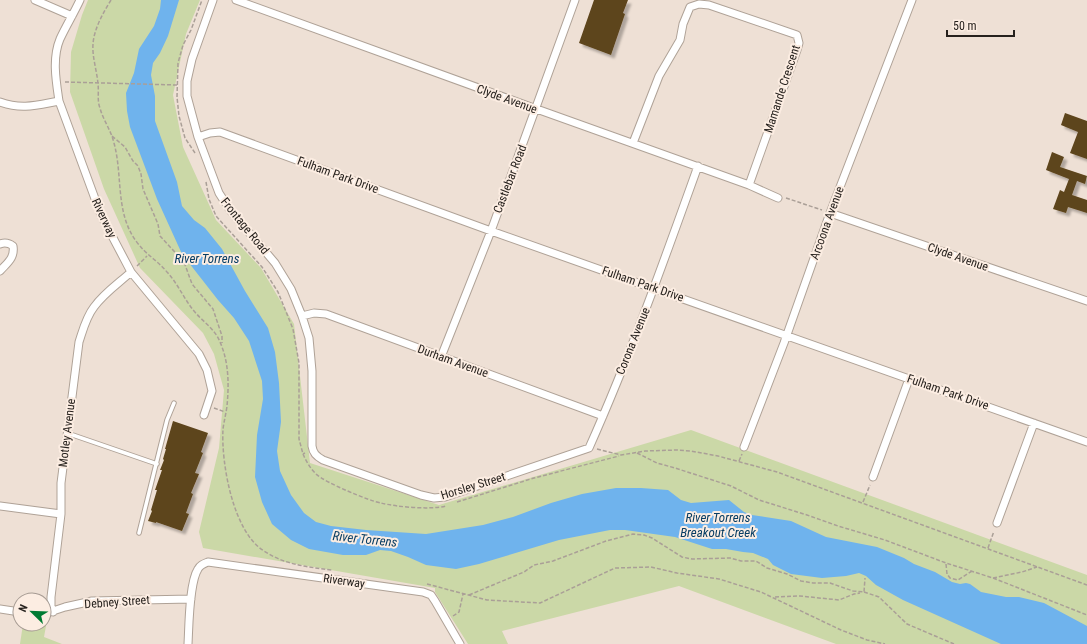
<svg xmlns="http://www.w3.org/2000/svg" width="1087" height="644" font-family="'Roboto Condensed',sans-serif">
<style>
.green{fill:#cbd8a7}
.water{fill:#6fb3ed}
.building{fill:#5d441b;filter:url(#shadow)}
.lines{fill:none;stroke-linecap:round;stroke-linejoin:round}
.service-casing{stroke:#afa297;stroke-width:5.5}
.minor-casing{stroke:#afa297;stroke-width:9}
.path{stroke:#aa9f97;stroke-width:1.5;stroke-dasharray:4 2;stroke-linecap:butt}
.service{stroke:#fff;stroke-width:3.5}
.minor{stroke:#fff;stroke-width:7}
.labels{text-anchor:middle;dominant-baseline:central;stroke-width:4;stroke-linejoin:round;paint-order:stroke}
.street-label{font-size:12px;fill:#26211d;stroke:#fcede2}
.water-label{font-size:13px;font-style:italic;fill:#083d63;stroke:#fcede2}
</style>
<defs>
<filter id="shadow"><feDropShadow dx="3.5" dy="3.5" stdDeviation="1" flood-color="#0004"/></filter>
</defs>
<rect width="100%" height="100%" fill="#eee0d5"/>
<path class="green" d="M88,0H200L186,34L173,95L183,147L216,220L261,268L294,324L310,463L439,505L691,430L1087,575V644H836L679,586L502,631L508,644H468L435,592V588L203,548L199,532L219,448L224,390L214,354L203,333L140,268L104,189L70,92L71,52L82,15Z
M23,624L46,626L44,637L62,644H20Z"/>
<path class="water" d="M161,0H179L168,36L160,53L153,63L151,75L155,96V121L177,182L182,206L194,220L205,228L222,249L245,291L268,328L275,352L279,383L281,422L277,451L280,471L291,495L304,513L316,522L331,526L366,530L426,534L483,525L513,517L551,503L582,494L616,488H641L668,490L681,500L691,503L729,500L744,512L752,515L791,521L826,537L877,547L904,558L914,564L935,572L952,582L960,584L966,583L970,584L981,592L1006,597H1019L1044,603L1087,626V644H1001L903,600L876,585L866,576L859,573L846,576L822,578L791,574L773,565L768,559L753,553L743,552L726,549H712L675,537L625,530H610L559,540L479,564L456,569L426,565L408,557L391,551L380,550L366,555H343L309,549L291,540L272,524L262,502L255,477L257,435L263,399L262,381L249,341L234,318L218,300L182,254L157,199L130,127L127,111L126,93L134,73L139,49L154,26L160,9Z"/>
<path class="building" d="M594,0H628L623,13L625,14L611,55L579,43Z
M1065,113L1087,121V159L1070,153L1078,132L1061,125Z
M1052,152L1064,157L1060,167L1087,176L1085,184L1077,181L1072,195L1087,200V213L1068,207L1066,213L1053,209L1060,190L1064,192L1069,179L1046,170Z
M173,421L208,433L201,452L203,453L195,473L199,474L191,493L193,494L186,513L189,514L182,531L156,522V523L148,521L152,511L151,510L157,490H155L162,470H160L164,460L163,459L166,449H165Z"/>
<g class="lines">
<defs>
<path id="service" d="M67,433L157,464
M139,533L167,420L174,403"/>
<path id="minor" d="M35,0L72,16
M80,0C74,13 66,26 60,39C52,58 56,81 59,101L101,215L131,272L199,354L207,370L212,391L204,415
M213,0L192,59L187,81V96L198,137L219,193L230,210L275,263L291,289L302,316L309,338L312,371V446C313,453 316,456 323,460L421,495L434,498L445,497L589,448C630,356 664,261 698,166
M236,0L531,107L749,185L778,198
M0,102C22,110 37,105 59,101
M198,137L210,133L220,132L491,231L1087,442
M633,143L659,76L680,40L683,24L690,7L699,4L709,5L797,35L799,43L797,50L749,185
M830,213L1087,301
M0,244C5,242 9,243 13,246C15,258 7,263 0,271
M302,316L314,313L326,314L603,416
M441,357L491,231L575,0
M744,447L784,343L830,213L912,0
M873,477L909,379
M0,506L61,514
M997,523L1034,423
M0,609L20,612
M53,612L51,606V597L61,514V483L79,342C83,330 86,317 94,307C104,293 119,283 131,272
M44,614L65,607L92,601L191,599
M188,644C189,627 189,583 198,569C200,565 203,564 208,562L423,592L431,595L435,601L460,644"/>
</defs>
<use href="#service" class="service-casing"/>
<use href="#minor" class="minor-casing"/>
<path class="path" d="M111,0C103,13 94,29 93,44C92,57 97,71 98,84C99,92 97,101 100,108C103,120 111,130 114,143C123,176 115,212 136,241C146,255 157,260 167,272C178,284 184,299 194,311C203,322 215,329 220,342C229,362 229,385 227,406C226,414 224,421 223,429C221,463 233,532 264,551C285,565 308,567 332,570
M65,82L177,85
M112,136L125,147L133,161L138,166L141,174L143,189L158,224L160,236L184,262L192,284L213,309L222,336V343
M195,153L185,138L179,116L177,97L178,63L183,45L191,30L202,0
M206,182L209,199L216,216L262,267L278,292L293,329L299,363V439L303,454L305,453
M786,198L822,210
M137,266L147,256
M214,408L225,412
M597,449L621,455L645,451L677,450L691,451L718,456L777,472L1087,585
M637,453L657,463L675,468L731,486L759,500L807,515L838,526L885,540L946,563L993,578L1087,615
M303,454C306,461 310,468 316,474C324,482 369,501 381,503C397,507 430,510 446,506
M739,461L742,454
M457,502L534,478L619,456
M863,502L870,485
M988,548L994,531
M946,564L947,574L950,578L958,580L972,571
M993,578L1022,572L1037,567
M427,584L487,600L540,603L615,568L651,567L677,573L719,579L761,592L841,630L867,640L885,644
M864,592L879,597L907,624L954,644
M469,595L524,572L534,565L553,561L606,541L633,534L644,535L652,538L682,557L692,559L730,558L741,561H756L767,568L787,574L801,581L813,583H830L853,591L864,592L865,578
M775,597L800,596L839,600L854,594L860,593
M453,616L459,612L463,594"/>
<use href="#service" class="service"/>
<use href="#minor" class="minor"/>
</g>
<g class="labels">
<g class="street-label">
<text transform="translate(782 89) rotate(-72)">Mamande Crescent</text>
<text transform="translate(507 99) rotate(20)">Clyde Avenue</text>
<text transform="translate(338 175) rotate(20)">Fulham Park Drive</text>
<text transform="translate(510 179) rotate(-69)">Castlebar Road</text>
<text transform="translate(104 218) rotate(65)">Riverway</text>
<text transform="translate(827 223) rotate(-70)">Arcoona Avenue</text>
<text transform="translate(245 226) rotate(51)">Frontage Road</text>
<text transform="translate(958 257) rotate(19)">Clyde Avenue</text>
<text transform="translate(643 284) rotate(19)">Fulham Park Drive</text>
<text transform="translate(633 341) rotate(-68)">Corona Avenue</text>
<text transform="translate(453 361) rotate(20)">Durham Avenue</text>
<text transform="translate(948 392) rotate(19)">Fulham Park Drive</text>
<text transform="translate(67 433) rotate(-83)">Motley Avenue</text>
<text transform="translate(473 486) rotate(-17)">Horsley Street</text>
<text transform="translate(344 581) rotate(8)">Riverway</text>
<text transform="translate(117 602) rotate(-4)">Debney Street</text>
</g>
<g class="water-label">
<text x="207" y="258">River Torrens</text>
<text x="718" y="517">River Torrens<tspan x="718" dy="15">Breakout Creek</tspan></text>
<text transform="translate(365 539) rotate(6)">River Torrens</text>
</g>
</g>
<g transform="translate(32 612) rotate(293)"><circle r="19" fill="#fcede2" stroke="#a69b93"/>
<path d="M0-3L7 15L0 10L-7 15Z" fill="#007b33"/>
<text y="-6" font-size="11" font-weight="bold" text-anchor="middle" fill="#26211d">N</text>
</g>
<path d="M947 30v6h67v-6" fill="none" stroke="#26211d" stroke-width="2"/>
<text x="953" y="30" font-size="12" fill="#26211d" stroke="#fcede2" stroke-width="3" paint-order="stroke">50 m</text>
</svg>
